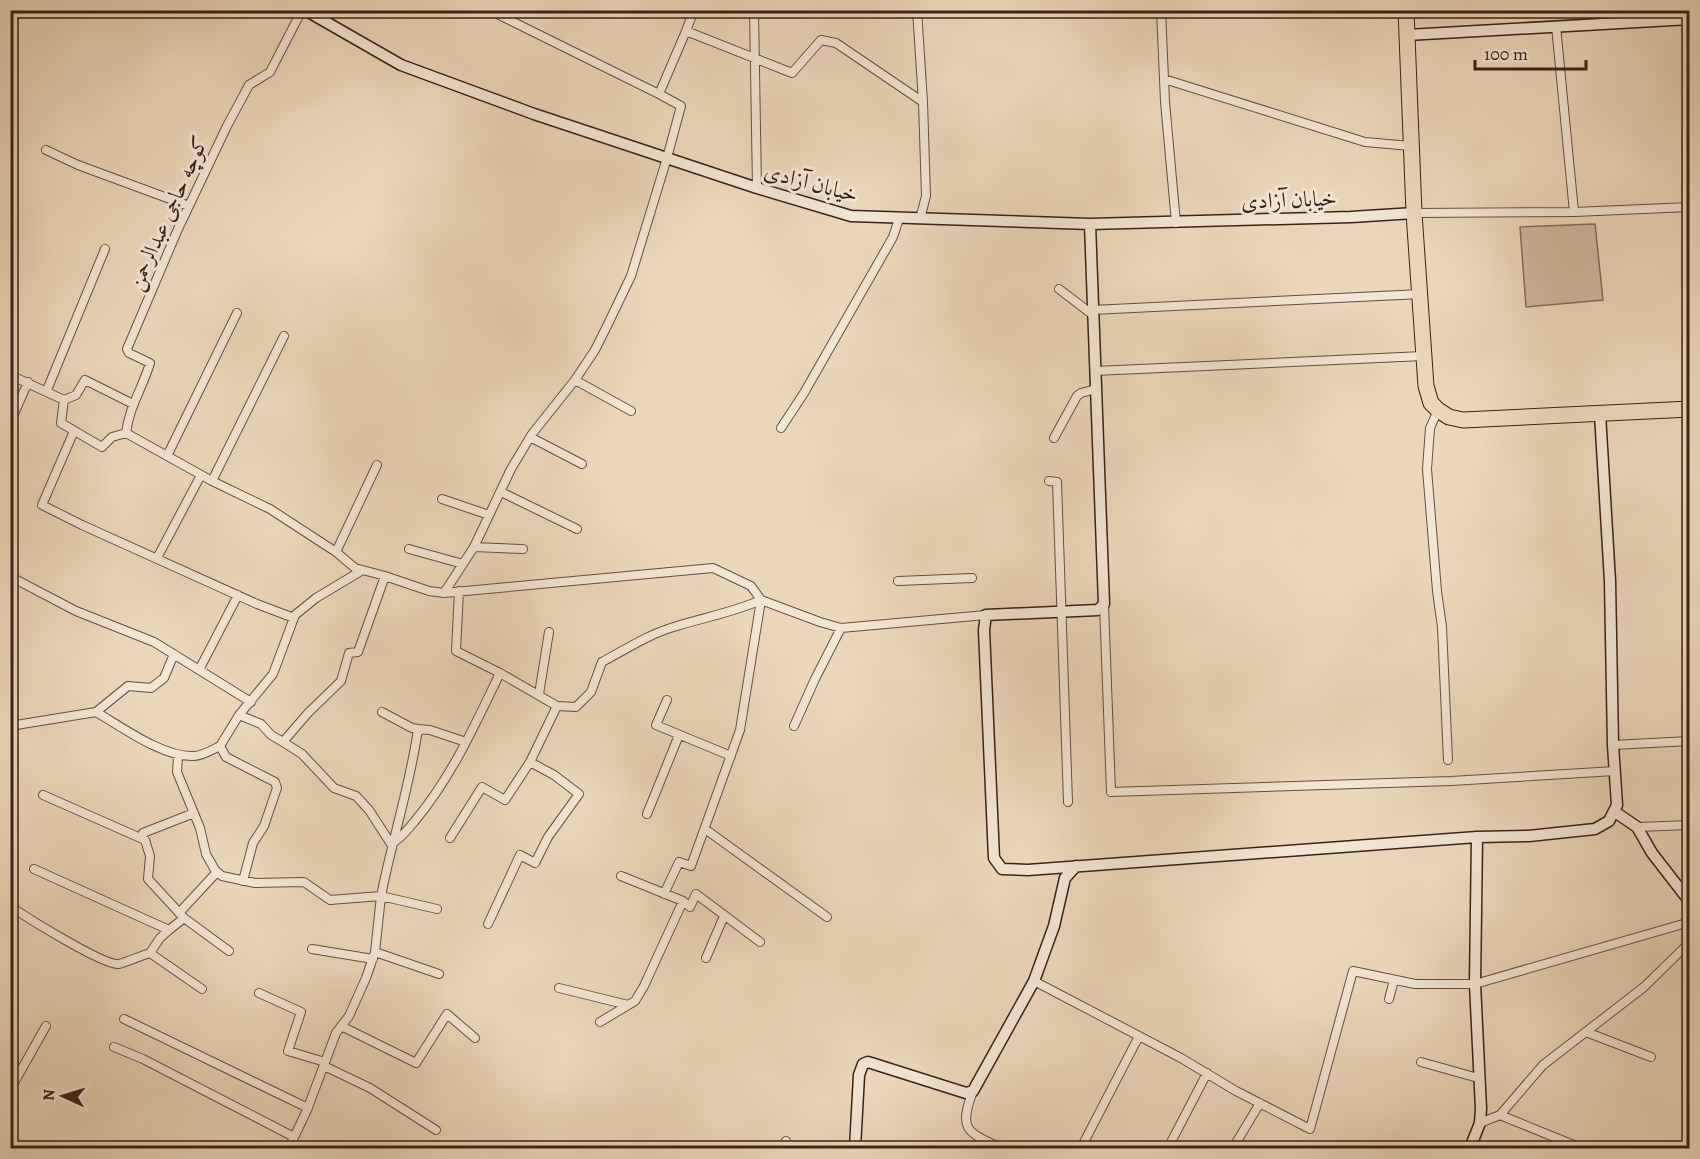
<svg xmlns="http://www.w3.org/2000/svg" width="1700" height="1159" font-family="Alegreya,Amiri,serif">
<style>
.green{fill:#ccb89f;stroke:#836d5c;stroke-width:1.5}
.lines{fill:none;stroke-linecap:round;stroke-linejoin:round}
.street-casing{stroke:#664f41;stroke-width:10}
.secondary-casing{stroke:#3a2218;stroke-width:13}
.highway-casing{stroke:#3a2218;stroke-width:17}
.street{stroke:#f1e5d3;stroke-width:8}
.secondary{stroke:#f1e5d3;stroke-width:10}
.highway{stroke:#ead7bb;stroke-width:15}
.labels{text-anchor:middle;dominant-baseline:central;stroke-width:6;stroke-linejoin:round;paint-order:stroke}
.street-label{font-size:22px;fill:#3a2218;stroke:#f1e5d3}
</style>
<rect width="100%" height="100%" fill="#ead7bb"/>
<filter id="stains"><feTurbulence type="fractalNoise" baseFrequency=".00333" numOctaves="4"/><feColorMatrix values="0 0 0 0 .2 0 0 0 0 .09 0 0 0 0 .02 0 0 0 .5 -.17"/></filter>
<radialGradient id="worn" r=".72"><stop offset=".6" stop-color="#630" stop-opacity="0"/><stop offset="1" stop-color="#630" stop-opacity=".3"/></radialGradient>
<path class="green" d="M1595,224L1603,300L1526,307L1520,227Z"/>
<g class="lines">
<defs>
<path id="street" d="M489,10L659,94
M754,10L757,188
M917,10L923,102L926,196L920,219
M1161,10L1165,102L1176,223
M1556,26L1574,212
M686,31L694,10
M1164,79L1365,142L1411,146
M46,150L78,165L189,206
M1414,213L1574,212L1690,207
M1059,289L1093,315
M1092,310L1421,294
M1095,371L1423,356
M10,375L64,400L61,423L102,447L112,437L126,433L212,481L270,509L336,552L355,568L385,576L429,591L444,593L713,568L751,586L761,600L820,622L841,628L986,615
M575,380L631,411
M47,390L105,249
M64,400L76,395L85,380L133,404
M1438,410L1430,428L1427,469L1437,591L1442,627L1448,760
M10,423L28,382
M781,428L804,393L893,237L899,219
M74,431L42,505L82,525L257,604L294,618
M126,433C129,407 143,387 150,363L129,353L127,349L178,229L227,126L249,85L270,72L302,10
M530,437L582,464
M1054,438L1077,396L1081,393L1096,389
M167,456L237,313
M212,481L284,336
M1049,481L1057,482L1068,802
M501,492L577,529
M442,499L489,515
M474,547L523,549
M409,549L463,564
M336,552L377,465
M157,558L201,475
M385,576L358,652L349,653L341,681L308,713L283,742L302,754L334,788L356,796L369,810L391,844C403,837 406,831 414,822C451,778 475,725 500,673L557,706
M13,578L76,611L154,642L251,702
M898,581L972,578
M459,591L456,651L500,673
M444,593L474,547L511,469L532,434L575,380L595,350L608,324L631,276L667,158L681,106L659,94L686,31L792,73L821,40L836,43L923,102
M1104,604L1111,792L1451,781L1615,771
M199,670L238,595
M539,694L549,632
M667,700L656,725L731,756
M96,712C122,727 164,758 194,756C202,756 212,750 220,746
M382,712L412,728L418,729
M239,715L261,724L271,735L283,742
M10,726L96,712L128,686L151,688L164,678L174,654
M794,726L815,679L841,628
M1613,745L1690,741
M178,756L177,772L200,828L206,854L215,870L222,876L255,883L304,882L330,900L381,896L375,952L366,978L349,1016L336,1033L307,1110L289,1148
M43,795L145,840L150,856L148,879L184,918L229,951
M647,814L679,735
M1689,825L1690,844
M1637,827L1690,825
M705,829L827,917
M141,838L143,833L194,813
M450,838L482,787L505,800L530,762
M34,869L169,930L184,918
M621,876L683,901L690,907L696,894L760,942
M243,881L253,843L264,826L277,788L275,782L226,757L220,746L239,715L273,674L295,615L316,598L361,571
M664,894L679,862L691,866L740,730L761,600
M10,906C26,917 104,966 119,964C124,963 143,955 150,953
M437,909L381,896C392,840 410,786 418,729L430,730L466,742
M179,913L217,872
M488,924L520,855L535,863L548,837L579,794L554,775L530,762L557,706L576,707L591,692L602,662C626,649 651,633 677,626C706,617 734,612 761,600
M169,930L160,938L150,953L202,989
M312,949L373,959
M375,952L439,974
M706,958L724,916
M1034,981L1181,1058L1236,1091L1310,1129L1353,971L1415,984H1475L1690,922
M559,988L628,1005
M259,993L301,1012L288,1051L325,1062
M1389,999L1394,980
M124,1019L308,1108
M600,1022L635,1001L644,986L683,901
M341,1026L416,1063L447,1014L475,1038
M1586,1032L1651,1057
M114,1047L143,1059L294,1137
M1421,1062L1478,1078
M324,1066L370,1088L436,1130
M10,1090L46,1026
M973,1091C958,1130 967,1132 1001,1148
M1500,1115L1581,1148
M1480,1123L1500,1115L1543,1065L1644,987L1690,942
M1236,1143L1260,1103
M92,1148L94,1147
M780,1148L786,1141
M1081,1148L1139,1036
M1168,1148L1207,1073
M1688,1148L1690,1140"/>
<path id="secondary" d="M305,10L401,65L534,114L757,188L851,216L1090,224L1351,217L1414,213
M1407,35L1690,19
M1090,224L1104,604L1098,610L986,615L984,630L994,858L1002,869L1028,870L1477,837L1529,836L1595,829L1609,821L1617,805L1613,745L1610,581L1600,414
M1615,812L1637,827L1652,853L1690,902
M855,1148L859,1075L863,1064L868,1062L966,1093L973,1091L1034,981L1054,926L1065,878L1076,866
M1470,1148L1480,1123L1481,1109L1475,984L1477,837"/>
<path id="highway" d="M1406,10L1414,213L1426,386L1431,403L1438,410L1449,417L1463,420L1690,409"/>
</defs>
<use href="#street" class="street-casing"/>
<use href="#secondary" class="secondary-casing"/>
<use href="#highway" class="highway-casing"/>
<use href="#street" class="street"/>
<use href="#secondary" class="secondary"/>
<use href="#highway" class="highway"/>
</g>
<g class="labels">
<g class="street-label">
<text transform="translate(811 183) rotate(15)">خیابان آزادی</text>
<text transform="translate(1289 200) rotate(-2)">خیابان آزادی</text>
<text transform="translate(168 213) rotate(-66)">کوچه حاجی عبدالرحمن</text>
</g>
</g>
<rect width="1700" height="1159" fill="none" stroke="#ead7bb" stroke-width="36"/>
<rect x="12" y="12" width="1676" height="1135" fill="none" stroke="#3a2218" stroke-width="3"/>
<rect x="18" y="18" width="1664" height="1123" fill="none" stroke="#3a2218" stroke-width="1.5"/>
<g transform="translate(63 1096) rotate(274)" stroke="#f1e5d3" stroke-width="4.5" paint-order="stroke">
<path d="M0-4.5L10 22L0 15L-10 22Z" fill="#3a2218"/>
<text y="-9" font-size="16" font-weight="bold" text-anchor="middle" fill="#3a2218">N</text>
</g>
<path d="M1475 60v9h111v-9" fill="none" stroke="#3a2218" stroke-width="3"/>
<text x="1484" y="60" font-size="18" fill="#3a2218" stroke="#f1e5d3" stroke-width="4.5" paint-order="stroke">100 m</text>
<rect width="100%" height="100%" filter="url(#stains)"/>
<rect width="100%" height="100%" fill="url(#worn)"/>
</svg>
